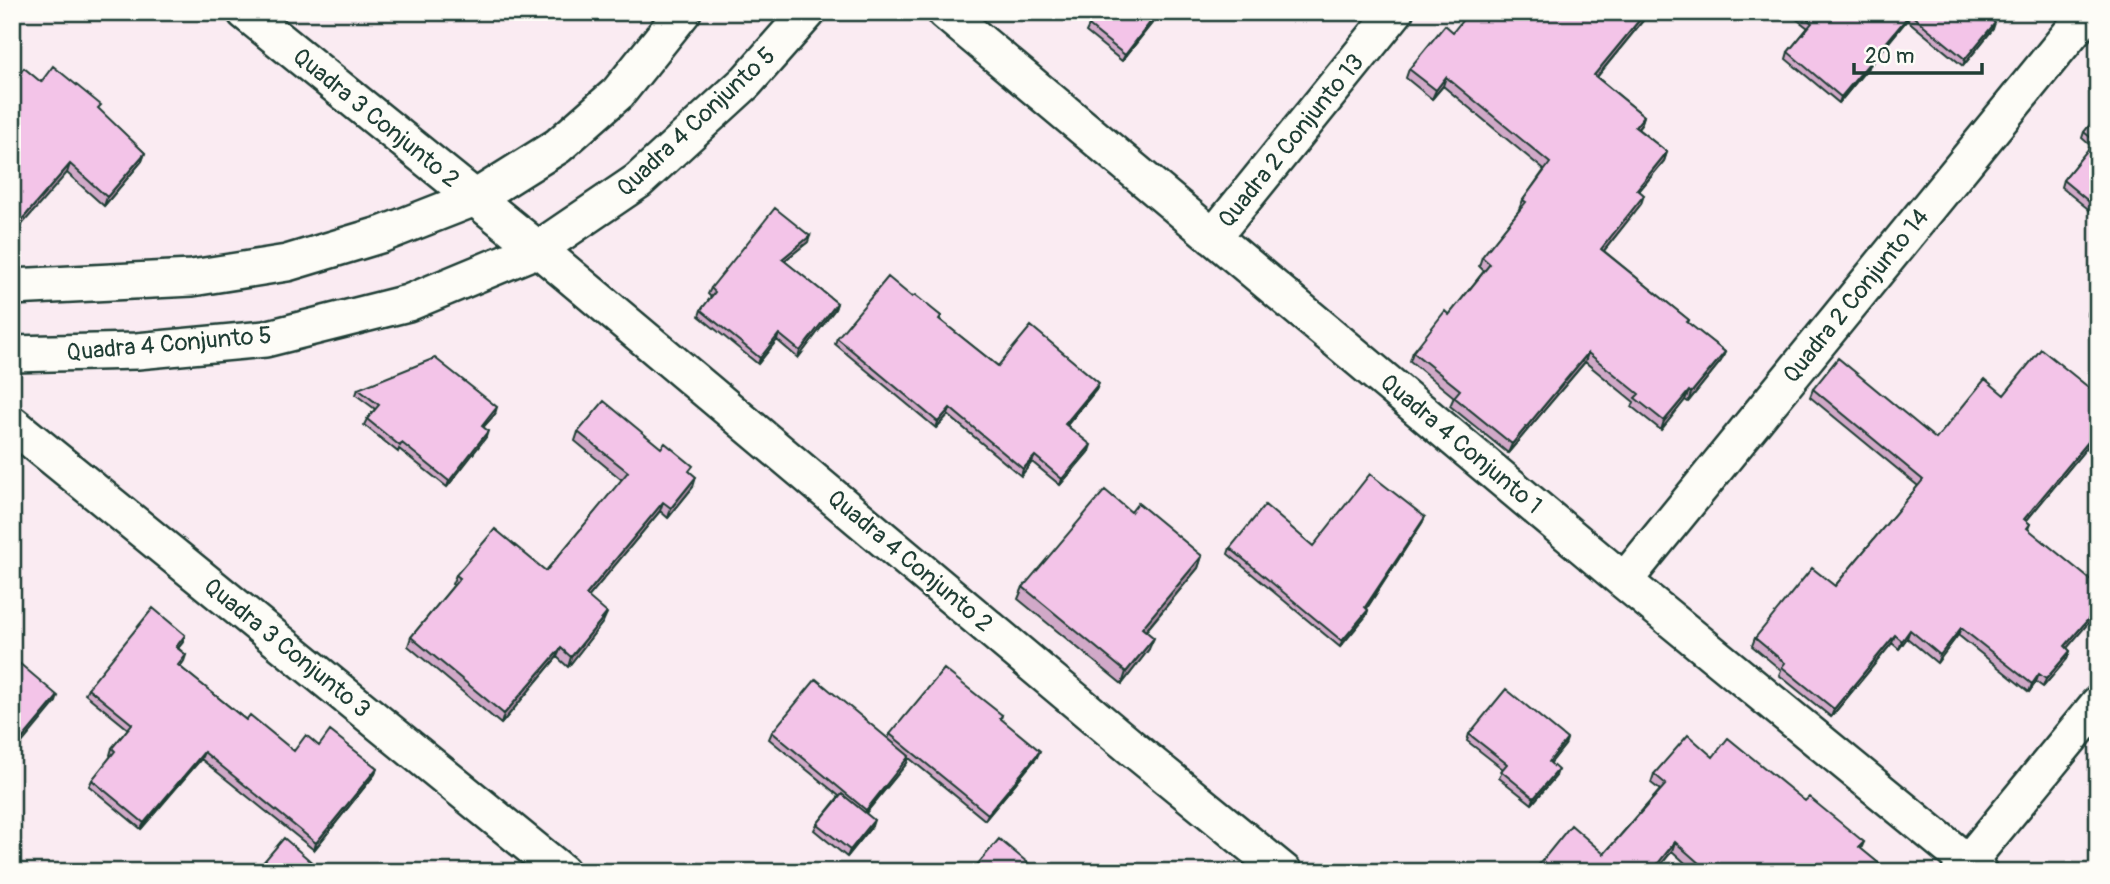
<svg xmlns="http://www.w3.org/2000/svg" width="2110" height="884" font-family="Pangolin,sans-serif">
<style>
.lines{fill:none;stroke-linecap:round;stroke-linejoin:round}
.minor-casing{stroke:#1f3d34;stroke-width:40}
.minor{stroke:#fdfcf7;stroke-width:35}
.wall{fill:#d1a9c8;stroke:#1f3d34;stroke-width:2}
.shaded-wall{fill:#aa89a2;stroke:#1f3d34;stroke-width:2}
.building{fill:#f3c4e8;stroke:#1f3d34;stroke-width:2}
.labels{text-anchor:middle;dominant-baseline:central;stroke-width:5;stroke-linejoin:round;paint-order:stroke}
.street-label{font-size:24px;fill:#1f3d34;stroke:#fdfcf7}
</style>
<rect width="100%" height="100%" fill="#faebf2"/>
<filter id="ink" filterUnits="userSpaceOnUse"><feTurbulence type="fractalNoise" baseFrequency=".0143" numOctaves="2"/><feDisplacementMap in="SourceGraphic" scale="14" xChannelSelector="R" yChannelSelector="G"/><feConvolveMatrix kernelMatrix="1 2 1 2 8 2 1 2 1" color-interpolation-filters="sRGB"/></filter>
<g filter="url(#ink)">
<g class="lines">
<defs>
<path id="minor" d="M245,12L538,249L1132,748L1284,872
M945,12L1624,581L1979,872
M1213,237L1395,12
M12,287L192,278L287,263L383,234L475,198L558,146L618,93L683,12
M12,354L137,351L265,339L408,303L538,249L638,181L746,82L808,12
M12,424L562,872
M1624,581L2088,12
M1960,872L2098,704"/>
</defs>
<use href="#minor" class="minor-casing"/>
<use href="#minor" class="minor"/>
</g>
<path class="wall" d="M1161,12L1122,61L1086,32L1089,26Z
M1650,12L1597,77L1644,116L1641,125L1638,129L1667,152L1664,161L1639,191L1641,204L1604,251L1689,320L1688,323L1725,352L1721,361L1688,402L1685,400L1661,430L1632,407L1634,402L1585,362L1508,453L1450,406L1454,397L1410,361L1413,352L1449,315L1484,271L1479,266L1482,257L1520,209H1519L1523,200L1544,170L1443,86L1432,99L1406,78L1409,69L1453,32Z
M1792,12H1993L1989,18L1993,29L1963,66L1907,20L1839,103L1786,59L1788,52L1808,28L1791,15Z
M41,82L99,110L145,153L142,161L104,206L67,173Z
M2098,115V217L2061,187L2063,180L2091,146L2082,138L2084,132Z
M808,242L784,261L837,303L835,309L798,358L777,340L758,364L699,316L701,310L711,297L708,294L711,288Z
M912,297L941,316L940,320L998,366L1099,383L1096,390L1067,425L1089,451L1060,485L1032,462L1021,476L948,415L936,428L835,344L837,338Z
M2098,297V323L2087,315L2090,309Z
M358,389L495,414L483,427L486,437L447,487L399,449L398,452L364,425L367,419L375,409L356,395Z
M1813,389L1936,439L2004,395L2098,434L2026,521L2030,524L2028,529L2067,648L2070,651L2067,659L2043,687L2036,682L2029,692L1958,635L1937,663L1907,638L1899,649L1892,643L1831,717L1779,675L1781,670L1752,646L1755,638L1835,586L1918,486L1810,397Z
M578,432L690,472L693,487L668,518L660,511L588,597L603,622L568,667L557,657L501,724L408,646L411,637L454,585L452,584L456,575L546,571L622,480L575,441Z
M1131,512L1202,556L1198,568L1146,631L1149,649L1122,684L1018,599L1023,587Z
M1422,523L1367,608L1368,610L1366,616L1340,647L1228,554L1230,548L1313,546Z
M183,642L178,648L186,655L184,661L180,667L246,720L294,751L319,746L377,768L375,774L314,850L201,759L141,829L89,786L92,780L111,756L110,755L112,748L128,729L85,694L88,688Z
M1002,715L1001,719L1037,757L985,820L909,758L907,763L866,813L872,826L847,857L814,830L817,824L839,796L769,739L772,732L888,739L890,734Z
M1469,734L1565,745L1550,763L1556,776L1532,804L1499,778L1503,769L1467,741Z
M1713,757L1805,801L1864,842L1861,849L1887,870V872H1695L1672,851L1655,872H1533L1604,854L1660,790L1651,783L1654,774Z"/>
<path class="shaded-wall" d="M1158,12H1161L1122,61L1125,55Z
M1646,12H1650L1591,84L1594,75Z
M1910,14L1907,20L1839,103L1841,97Z
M1995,23L1993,29L1963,66L1965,59Z
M1446,77L1443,86L1432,99L1436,90Z
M1644,116L1641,125L1632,136L1635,127Z
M1667,152L1664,161L1633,198L1637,189Z
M145,153L142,161L104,206L107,197Z
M70,164L67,173L12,236V231Z
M1644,195L1641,204L1598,258L1601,249Z
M810,236L808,242L779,265L782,259Z
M837,303L835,309L798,358L800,351Z
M779,334L777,340L758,364L760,358Z
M1725,352L1721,361L1688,402L1691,393Z
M1588,353L1585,362L1508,453L1512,444Z
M1099,383L1096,390L1063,430L1065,424Z
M1689,391L1685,400L1661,430L1664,421Z
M497,407L495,414L479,432L482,426Z
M950,408L948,415L936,428L938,422Z
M2098,430V434L2021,527L2024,519Z
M488,431L486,437L447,487L449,481Z
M1091,445L1089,451L1060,485L1062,479Z
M1035,456L1032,462L1021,476L1023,469Z
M696,477L693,487L668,518L671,508Z
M663,502L660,511L582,605L586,595Z
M1425,517L1422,523L1363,614L1365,607Z
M1202,556L1198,568L1138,640L1142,628Z
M2098,608V612L2062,654L2065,646Z
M1368,610L1366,616L1340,647L1342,641Z
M607,613L603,622L568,667L571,657Z
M1961,628L1958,635L1937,663L1940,655Z
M1910,630L1907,638L1899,649L1902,641Z
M185,635L183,642L174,653L176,647Z
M1895,635L1892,643L1831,717L1834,709Z
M1154,638L1149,649L1122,684L1126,672Z
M561,648L557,657L501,724L504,714Z
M2070,651L2067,659L2043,687L2046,679Z
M2039,674L2036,682L2029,692L2032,684Z
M58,696L56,702L12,755V751Z
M1567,739L1565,745L1547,768L1549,762Z
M1040,751L1037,757L985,820L988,814Z
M204,752L201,759L141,829L144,823Z
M909,756L907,763L863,816L866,810Z
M377,768L375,774L314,850L316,843Z
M1558,770L1556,776L1532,804L1534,798Z
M874,820L872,826L847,857L850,850Z
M1675,842L1672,851L1655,872H1651Z"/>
<path class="building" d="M1099,12H1158L1125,55L1089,26Z
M1469,12H1646L1594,75L1644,116L1635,127L1667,152L1637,189L1644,195L1601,249L1689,320L1687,322L1725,352L1691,393L1689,391L1664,421L1635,398L1639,394L1588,353L1512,444L1454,397L1460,390L1413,352L1445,311L1449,315L1490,264L1482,257L1526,202L1523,200L1550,163L1446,77L1436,90L1409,69L1445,25L1453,32Z
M1798,12H1990L1987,16L1995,23L1965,59L1910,14L1841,97L1788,52L1812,23Z
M53,66L101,105L98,108L145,153L107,197L70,164L12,231V82L24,68L41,82Z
M2098,115V209L2063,180L2095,141L2084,132Z
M775,208L810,236L782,259L837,303L800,351L779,334L760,358L701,310L715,292L711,288Z
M888,277L912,297L915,295L941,316L939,319L998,366L1031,326L1099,383L1065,424L1091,445L1062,479L1035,456L1023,469L950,408L938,422L837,338Z
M2098,297V315L2090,309Z
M2041,349L2098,395V430L2024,519L2030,524L2027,528L2098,586V608L2065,646L2070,651L2046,679L2039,674L2032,684L1961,628L1940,655L1910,630L1902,641L1895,635L1834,709L1782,667L1785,663L1755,638L1812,568L1835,586L1923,480L1813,389L1838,358L1936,439L1985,379L2004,395Z
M435,358L497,407L482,426L488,431L449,481L402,443L400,446L367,419L379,405L358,389Z
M604,401L661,448L665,443L693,466L689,471L696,477L671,508L663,502L586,595L607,613L571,657L561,648L504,714L411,637L460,578L456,575L495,529L546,571L628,472L578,432Z
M1370,474L1425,517L1365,607L1368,610L1342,641L1230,548L1265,505L1313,546Z
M1105,490L1131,512L1138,503L1202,556L1142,628L1154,638L1126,672L1023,587Z
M153,608L185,635L176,647L186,655L178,665L246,720L250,715L294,751L306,735L319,746L330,731L377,768L316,843L204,752L144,823L92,780L115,751L112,748L132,724L88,688Z
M12,657L58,696L12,751Z
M944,669L1002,715L1000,718L1040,751L988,814L890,734Z
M816,679L909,756L866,810L772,732Z
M1506,689L1567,739L1549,762L1558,770L1534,798L1501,771L1507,764L1469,734Z
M1688,735L1713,757L1728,738L1805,801L1809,797L1864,842L1859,847L1887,870L1886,872H1709L1675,842L1651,872H1533L1571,825L1604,854L1666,784L1654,774Z
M842,794L874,820L850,850L817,824Z
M284,838L323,872H255Z
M999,839L1039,872H971Z"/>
</g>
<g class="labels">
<g class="street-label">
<text transform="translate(376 118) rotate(39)">Quadra 3 Conjunto 2</text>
<text transform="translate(696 122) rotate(-43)">Quadra 4 Conjunto 5</text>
<text transform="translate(1291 141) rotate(-51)">Quadra 2 Conjunto 13</text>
<text transform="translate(1856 296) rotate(-51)">Quadra 2 Conjunto 14</text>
<text transform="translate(169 344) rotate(-5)">Quadra 4 Conjunto 5</text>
<text transform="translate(1461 444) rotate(40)">Quadra 4 Conjunto 1</text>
<text transform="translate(910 561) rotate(40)">Quadra 4 Conjunto 2</text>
<text transform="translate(287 648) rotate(39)">Quadra 3 Conjunto 3</text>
</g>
</g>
<rect width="2110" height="884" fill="none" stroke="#fdfcf7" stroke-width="42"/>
<rect x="21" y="21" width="2068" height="842" fill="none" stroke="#1f3d34" stroke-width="2.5" filter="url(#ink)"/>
<path d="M1854 63v10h128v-10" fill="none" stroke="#1f3d34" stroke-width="3.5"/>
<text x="1865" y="63" font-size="21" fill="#1f3d34" stroke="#fdfcf7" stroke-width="5" paint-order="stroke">20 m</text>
</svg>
